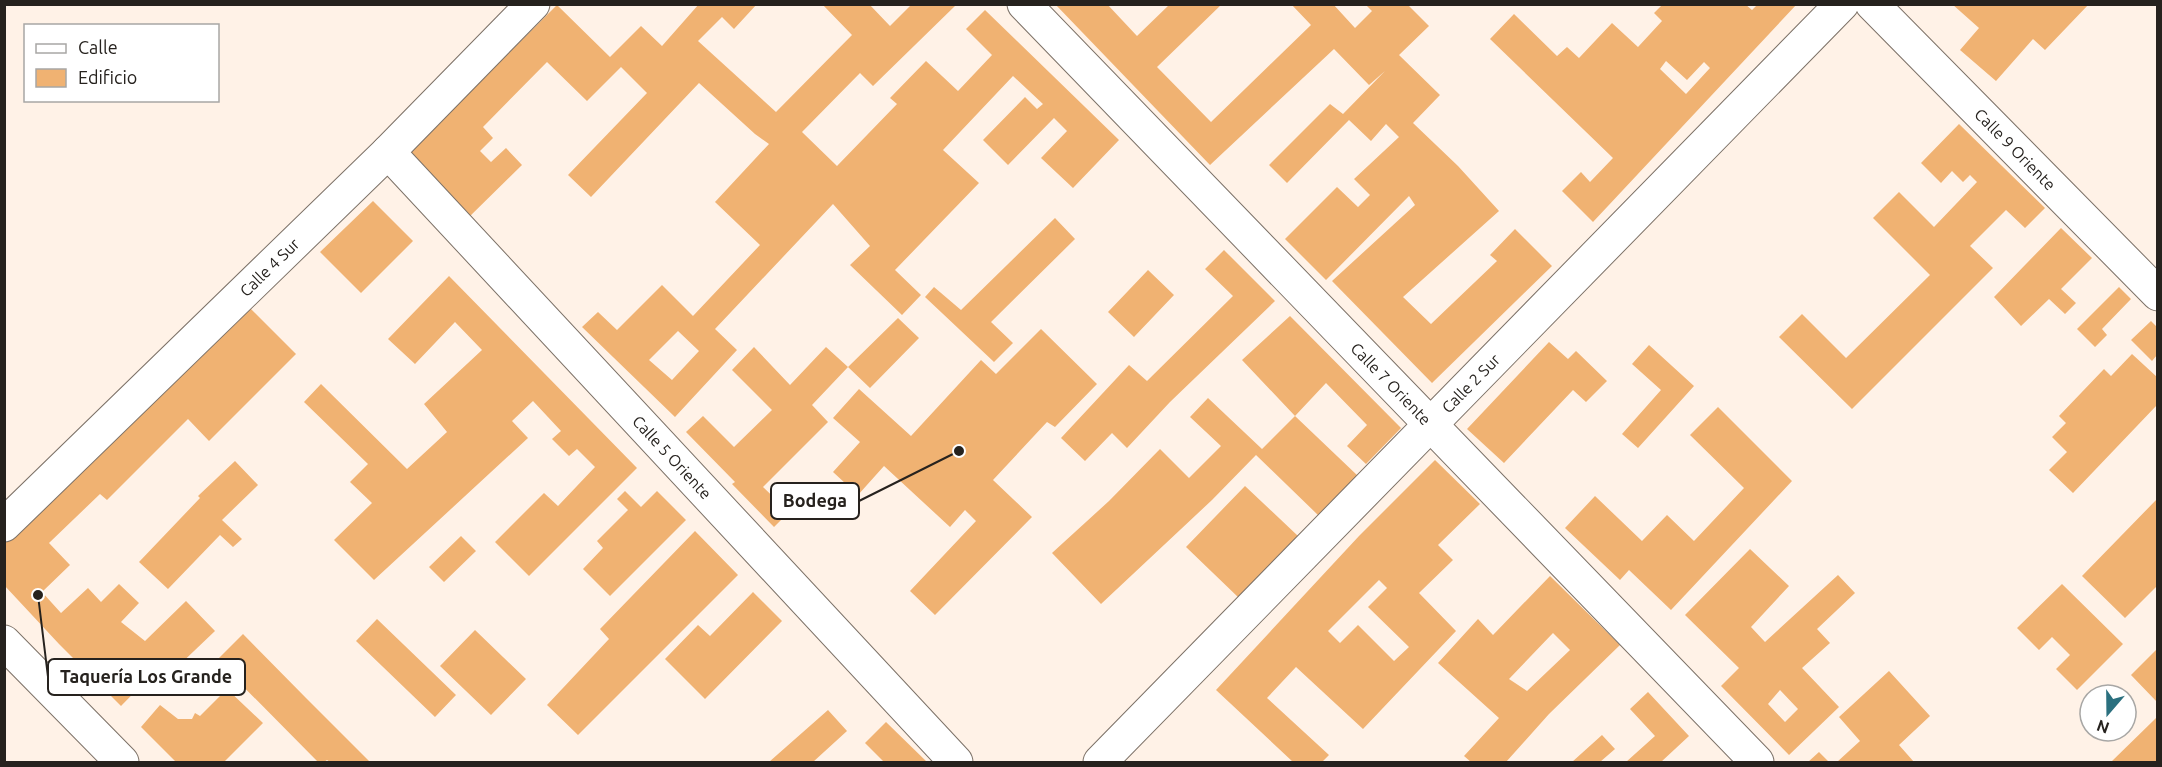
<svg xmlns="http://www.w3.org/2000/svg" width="2162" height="767" font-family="Ubuntu,sans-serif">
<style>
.building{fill:#f0b272;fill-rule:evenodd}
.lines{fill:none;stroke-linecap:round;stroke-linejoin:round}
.minor-casing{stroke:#7c7167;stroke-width:35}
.minor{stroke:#fff;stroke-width:33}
.labels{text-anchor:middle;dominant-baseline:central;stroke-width:4.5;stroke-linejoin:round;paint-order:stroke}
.street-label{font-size:16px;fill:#26221e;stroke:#fff}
.leader{fill:none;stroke:#26221e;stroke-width:2}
.callout-dot{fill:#26221e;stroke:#fff;stroke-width:2}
.callout{fill:#fff;stroke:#26221e;stroke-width:2}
.callout-label{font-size:18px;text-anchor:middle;font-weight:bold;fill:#26221e}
</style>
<rect width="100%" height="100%" fill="#fff2e7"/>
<path class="building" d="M699,4H757L734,29L722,17L698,41L776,112L852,35L822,4H869L890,26L911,5H956L873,86L860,73L802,132L837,166L897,104L890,98L926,61L958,91L992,55L966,29L985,10L1119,140L1073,188L1041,158L1067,131L1054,118L1008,165L983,140L1025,97L1037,109L1043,104L1013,76L943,150L979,183L895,270L921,295L902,315L850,265L870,246L833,204L715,329L737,350L675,417L582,327L598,312L617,330L662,285L693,316L760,245L715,202L769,144L755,134L699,83L591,197L568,175L647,93L621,67L587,101L547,62L483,127L493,138L480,151L491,162L506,148L522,165L465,221L403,158L557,5L610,57L641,26L662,46ZM678,331L699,351L672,380L649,360Z
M1055,4H1107L1137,36L1170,4H1222L1157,67L1211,122L1311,25L1291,4H1333L1355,28L1372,11L1366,5H1408L1429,26L1399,55L1440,95L1413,123L1458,166L1499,211L1403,297L1431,324L1497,261L1490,255L1515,229L1552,266L1432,383L1332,281L1415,205L1409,196L1326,280L1285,239L1337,187L1358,207L1370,195L1354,179L1399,137L1386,124L1371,141L1349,120L1287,183L1269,165L1330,104L1343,114L1385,71L1369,85L1334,49L1210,165Z
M1663,4H1745L1752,10L1758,4H1797L1593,222L1562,191L1581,172L1590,182L1613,158L1490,39L1514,14L1557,56L1567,47L1579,58L1612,23L1638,47L1662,21L1654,13ZM1666,61L1687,80L1704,62L1710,68L1686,94L1660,69Z
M1952,4H2089L2045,50L2033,39L1996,81L1960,50L1979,28Z
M1959,124L2045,208L2025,228L2006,210L1970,246L1993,268L1852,409L1779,337L1802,314L1846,358L1930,275L1873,218L1899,192L1934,227L1977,182L1970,175L1963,182L1952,171L1941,183L1921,163Z
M373,201L413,241L361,293L320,252Z
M1055,218L1075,239L991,322L1013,343L994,362L925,297L934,287L961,310Z
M2061,228L2092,258L2061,289L2076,303L2065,314L2049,299L2021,326L1994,297Z
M1224,250L1275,301L1170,402L1127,448L1112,433L1085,461L1061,438L1129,365L1147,381L1233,296L1205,269Z
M1148,270L1174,295L1134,337L1108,312Z
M449,276L637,468L529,576L495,542L544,493L558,506L595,467L577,449L569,456L552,439L561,431L533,401L512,421L528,438L374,580L334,540L372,503L350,482L368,464L304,402L321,384L407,469L447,432L424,404L482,350L455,322L415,364L388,339Z
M2119,287L2131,299L2102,329L2107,335L2095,347L2077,329Z
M245,303L296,354L209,441L188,419L107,500L100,494L49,543L70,565L42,592L61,613L88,588L101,602L119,584L139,603L121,622L145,641L186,601L215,631L173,671L164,662L121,706L59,644L4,585V539Z
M1290,316L1401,428L1366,464L1347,446L1367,425L1326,383L1295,416L1242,360Z
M898,318L919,338L870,388L848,367Z
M2151,321L2157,327V355L2152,361L2131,340Z
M1041,329L1097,384L1055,427L1047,422L993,480L1032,517L935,615L910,591L976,521L965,510L950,527L884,466L858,495L833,472L860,442L833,418L859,389L911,436L981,360L996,374Z
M1549,342L1568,359L1576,351L1607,381L1586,402L1573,390L1504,463L1467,429Z
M1649,345L1694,386L1638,448L1622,434L1661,390L1632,364Z
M754,347L790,385L826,347L848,367L812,405L828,422L763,487L789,512L774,527L732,484L735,482L686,432L703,416L734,447L772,410L732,370Z
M2132,354L2157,377V405L2073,493L2049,470L2067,452L2052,437L2066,423L2059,416L2104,369L2111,376Z
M1208,398L1262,449L1295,416L1358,476L1319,516L1256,455L1212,500L1101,604L1052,553L1109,501L1160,449L1189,478L1221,446L1190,417Z
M1718,407L1792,481L1671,610L1629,570L1620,580L1565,528L1595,496L1642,541L1667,515L1694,541L1744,488L1690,435Z
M1435,460L1480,504L1438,545L1453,560L1419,593L1456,631L1363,729L1296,667L1267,698L1329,755L1323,761L1325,762H1293L1216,690L1359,536ZM1379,580L1387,588L1368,607L1409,647L1394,661L1358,625L1340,643L1328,631Z
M235,461L258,485L222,520L242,539L233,547L220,535L168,589L139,562L200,498L198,496Z
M1245,486L1298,536L1239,598L1186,547Z
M625,491L641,507L657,491L686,520L610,596L583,569L603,548L597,541L628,510L617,499Z
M2157,499V586L2125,618L2082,576Z
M695,531L738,575L578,735L547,705L609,639L600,629Z
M461,536L476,551L444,582L429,567Z
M1750,549L1789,586L1751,627L1765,642L1838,575L1855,593L1817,629L1830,643L1802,668L1839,707L1789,755L1721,686L1739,668L1685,615ZM1780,690L1798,709L1785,722L1768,704Z
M1550,576L1620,645L1549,714L1506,762H1471L1464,756L1499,718L1438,663L1478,619L1493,635ZM1553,633L1570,650L1527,691L1509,679Z
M2062,584L2123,644L2077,690L2056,669L2070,655L2052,637L2039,650L2017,628Z
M753,592L782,621L705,699L665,659L698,625L710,636Z
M377,619L456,695L435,717L356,641Z
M475,630L526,679L491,715L440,666Z
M243,634L306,698L370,762H330L327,760L324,762H318L217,660Z
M2157,649V702L2131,675Z
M1889,671L1930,716L1899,745L1914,762H1837L1860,741L1839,717Z
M227,689L263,723L224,762H176L141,727L160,705L178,719H192L195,713L200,716Z
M1648,692L1689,736L1661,762H1626L1655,736L1630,709Z
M828,710L847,731L813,762H769Z
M2157,717V762H2111L2153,721Z
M886,722L927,762H882L883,761L865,743Z
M1602,735L1615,749L1600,762H1572Z
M1819,752L1829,762H1808Z"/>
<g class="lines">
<defs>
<g id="minor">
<path id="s1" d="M1024,4L1757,762"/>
<path id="s2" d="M1872,4L2158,294"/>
<path id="s3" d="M388,152L956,762"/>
<path id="s4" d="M4,525L388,152L533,4"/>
<path d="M4,642L122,762"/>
<path id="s5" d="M1100,762L1842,4"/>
</g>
</defs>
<use href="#minor" class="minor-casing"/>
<use href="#minor" class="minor"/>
</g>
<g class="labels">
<g class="street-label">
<text stroke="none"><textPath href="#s2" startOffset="204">Calle 9 Oriente</textPath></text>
<text stroke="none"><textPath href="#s4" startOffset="370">Calle 4 Sur</textPath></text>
<text stroke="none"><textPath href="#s5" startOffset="530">Calle 2 Sur</textPath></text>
<text stroke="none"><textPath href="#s1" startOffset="528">Calle 7 Oriente</textPath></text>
<text stroke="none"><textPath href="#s3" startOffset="417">Calle 5 Oriente</textPath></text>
</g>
</g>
<path class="leader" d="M959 451L859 501M38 595L48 677"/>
<g class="callout-dot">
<circle cx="959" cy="451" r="6"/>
<circle cx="38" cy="595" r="6"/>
</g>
<g class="callout">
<rect x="771" y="483" width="88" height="36" rx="6"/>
<rect x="48" y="659" width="197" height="36" rx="6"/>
</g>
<g class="callout-label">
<text x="815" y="507">Bodega</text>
<text x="146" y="683">Taquería Los Grande</text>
</g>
<rect width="2162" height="767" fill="none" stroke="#26221e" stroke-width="12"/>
<rect x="24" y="24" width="195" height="78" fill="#ffffff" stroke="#a8a7a5" stroke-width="1.5"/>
<rect x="36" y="44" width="30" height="9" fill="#ffffff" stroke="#a8a7a5" stroke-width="1.5"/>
<text x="78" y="54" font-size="18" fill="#26221e">Calle</text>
<rect x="36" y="69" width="30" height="18" fill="#f0b272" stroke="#a8a7a5" stroke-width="1.5"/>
<text x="78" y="84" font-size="18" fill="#26221e">Edificio</text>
<g transform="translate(2108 713) rotate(200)"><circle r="28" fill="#ffffff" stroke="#a8a7a5" stroke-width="1.5"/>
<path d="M0-4.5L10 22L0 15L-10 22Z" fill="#2b707f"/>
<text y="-9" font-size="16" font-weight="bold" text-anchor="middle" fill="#26221e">N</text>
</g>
</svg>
